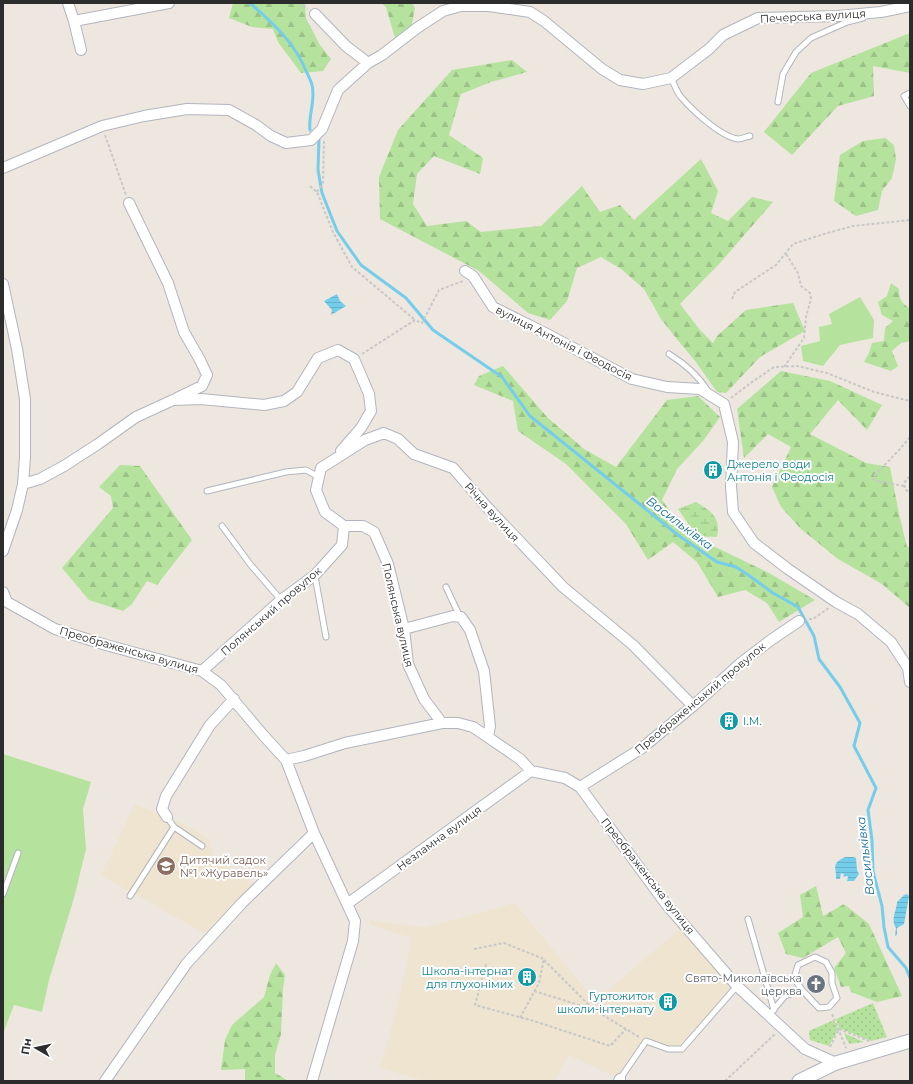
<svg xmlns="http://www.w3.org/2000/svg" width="913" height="1084" font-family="Montserrat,sans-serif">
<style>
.education{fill:#eee4cf}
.grass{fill:url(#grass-dots)}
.forest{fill:url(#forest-firs)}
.wetland{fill:url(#wetland-marsh)}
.park{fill:#b5e29d}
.water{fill:url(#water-rules)}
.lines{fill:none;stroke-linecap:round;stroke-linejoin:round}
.stream{stroke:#75cdec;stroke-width:3}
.service-casing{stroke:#b2b5bf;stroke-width:7}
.minor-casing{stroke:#b2b5bf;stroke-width:12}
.tertiary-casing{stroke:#b2b5bf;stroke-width:15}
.path{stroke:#c8c8c8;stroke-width:2;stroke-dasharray:3 2;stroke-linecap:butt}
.service{stroke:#fff;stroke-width:5}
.minor{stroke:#fff;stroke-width:10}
.tertiary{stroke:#fff;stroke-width:13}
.labels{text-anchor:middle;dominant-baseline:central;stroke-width:4;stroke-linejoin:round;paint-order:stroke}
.street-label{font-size:11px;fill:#2c2c2c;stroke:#fff}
.culture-label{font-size:11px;fill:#0d838f;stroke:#fff;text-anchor:start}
.education-label{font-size:11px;fill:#785e54;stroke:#fff;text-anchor:start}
.worship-label{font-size:11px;fill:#5b616d;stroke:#fff;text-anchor:end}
.water-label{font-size:12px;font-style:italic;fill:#116c9b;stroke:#fff}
</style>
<defs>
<pattern id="grass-dots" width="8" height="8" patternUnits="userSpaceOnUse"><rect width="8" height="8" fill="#b5e29d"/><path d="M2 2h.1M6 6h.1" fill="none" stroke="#9cc287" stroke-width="1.8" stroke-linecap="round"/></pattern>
<pattern id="forest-firs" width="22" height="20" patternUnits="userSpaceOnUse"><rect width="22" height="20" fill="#b5e29d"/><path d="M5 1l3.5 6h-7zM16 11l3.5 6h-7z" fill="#9cc287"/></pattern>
<pattern id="wetland-marsh" width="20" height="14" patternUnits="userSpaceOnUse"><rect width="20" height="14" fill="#b5e29d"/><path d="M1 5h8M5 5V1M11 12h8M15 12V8" fill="none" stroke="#9cc287"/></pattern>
<pattern id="water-rules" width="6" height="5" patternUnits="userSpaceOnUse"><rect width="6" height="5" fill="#75cdec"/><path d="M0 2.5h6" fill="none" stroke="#65b0cb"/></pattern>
</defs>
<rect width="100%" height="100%" fill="#ede7df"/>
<path class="education" d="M135,804L183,824L210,840L214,858L255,886L210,932H202L101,875Z
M515,903L595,1001L680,929L736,991L682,1054L647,1046L625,1078L620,1079L568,1055L555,1081H426L380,1068L398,1004L412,938L369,924V920L394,924L426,927L469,916Z"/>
<path class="grass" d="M873,1003L887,1037L871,1041L839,1028L836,1019Z
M834,1020L838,1029L829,1046L810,1040L809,1031Z
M844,1033L864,1042L849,1044Z"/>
<path class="forest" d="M233,3H305L306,18L320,45L331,59L323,71L301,73L278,42L273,29L252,27L229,18Z
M381,3H412L415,8L410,34L395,38L386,7Z
M910,33V73L873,66L874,96L838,106L792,155L764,132L811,73Z
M512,60L527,72L491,82L461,94L449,135L483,158L480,174L434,156L417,174L413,204L427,226L466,221L481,232L541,226L582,186L600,212L620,205L634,220L701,159L718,191L711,213L728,221L752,197L773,202L720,263L680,304L700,330L713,343L717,336L746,310L793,303L805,331L760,357L726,393L717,392L696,362L676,338L661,319L644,289L621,269L601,257L577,268L567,301L550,320L528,313L479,271L380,219L379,177L398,130L452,70Z
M885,138L894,145L896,159L892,178L882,191L878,210L856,216L834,201L840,155L863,141Z
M891,283L899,289C899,298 901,304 910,308V341L901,343L892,351L898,366L891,371L864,362L869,353L872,343L884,341L885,328L893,321L882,315L878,302L887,296Z
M503,366L547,417L584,449L616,467L667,400L698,396L720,417L703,441L677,469L662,500L686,533L769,573L815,600L779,622L767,603L745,590L718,597L697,562L673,542L648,560L626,524L566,464L518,431L513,401L474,385L479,376Z
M781,371L830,381L882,405L867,430L838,400L810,434L866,463L890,467L899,514L907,547H910V608L882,584L838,559L801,529L781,507L772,487L791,447L768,434L744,458L737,409Z
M120,465L140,466L192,540L157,585L147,581L132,604L123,611L89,600L62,568L113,508L111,496L99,487Z
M816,886L823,916L844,904L869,924L902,996L877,1002L851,992L849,986L841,987L834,968L846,953L838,937L803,958L786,954L778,933L803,917L800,895Z
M276,963L285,975L283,989L281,1034L275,1055V1073L287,1080L286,1081H245V1069L221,1070L225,1040L232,1025L264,997L270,975Z"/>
<path class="wetland" d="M696,502C711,511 721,517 717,537L697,536L678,509Z"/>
<path class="park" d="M860,297L874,320L873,338L840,345L823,366L803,361L801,346L820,341L819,327L832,324L829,314Z
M3,754L91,782L83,809L86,849L74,898L49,980L42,1012L14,1005L3,1034Z"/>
<path class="water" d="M337,294L340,301L346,306L331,315L332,310L324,301Z
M845,857H853L856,858L857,870L859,874L854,881H847L848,877L847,876L843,877L844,874L841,873L840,879H836C837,868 830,864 845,857Z
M907,894L909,896L904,924L897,928V935L895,936L896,928C890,920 897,910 897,902L904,895Z"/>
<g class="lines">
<path class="stream" d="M250,3C274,24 295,43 307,73C309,77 311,81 312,85C316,101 308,115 310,130
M319,138L318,170L322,193L337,231L361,265L406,298L433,330L502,377L530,416L678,535L717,562L736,567L751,577L773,593L798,607L814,636L819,659L840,687L860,723L854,746L876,788L868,810L872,840L873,871L882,906L884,927L888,947L906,968L910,978"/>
<defs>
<path id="service" d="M671,78C674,83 677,93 681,97C692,110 721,137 738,139C741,139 746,137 750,136
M910,93L904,96L910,106
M778,102L783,74L796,52L811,38L847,22L863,18
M669,354C685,364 698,375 708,391
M207,491L286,472L306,470L319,477
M222,526L250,564L281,600
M315,576L326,637
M446,587L460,617
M167,817L174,827L202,846
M3,894L18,853
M130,896L174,827
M748,919L774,1010
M769,1015L785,996L802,990L819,1008L829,1007L837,998L832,983V973L826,962L815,957L798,965L794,978L802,990
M620,1079L646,1041L668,1049H682L737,986"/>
<path id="minor" d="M68,3L74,21L81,50
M315,14L346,46L368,63
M74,21L169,3
M3,168L102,126L144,116L187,109L229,110L256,125L271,136L286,143L311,140L322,129L338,90L368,63L382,55L417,28L443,11L461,6H489L530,12L544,21L602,69L620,80L643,84L671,78L709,49L723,35L758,18L838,16L881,12L910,6
M129,203L168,283L184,332L200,360L207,375L202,386L177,398
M465,271L473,276L493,307L545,333L632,379L667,387L700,389L724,404L733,442L731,486L733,512L754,543L788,569L836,602L858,614L891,642L908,668L910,682
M3,284L17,349L25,399V457L23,484L17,510L3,551
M23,484L40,479L64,466L98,444L136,417L173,400L201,399L264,405L284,401L297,392L318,358L338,350L354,359L369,394L371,411L361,428L341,451
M344,526L325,512L316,490L321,468L365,440L384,433L398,439L414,454L453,468L487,507L563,587L633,645L693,706
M344,526H363L374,532L388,564L404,629L408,664L424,699L442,723
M3,592L7,602L55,629L106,645L202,671L221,685L264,736L286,760L304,756L345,743L442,723H458L473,727L520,759L531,771L565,778L580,787L666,904L737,986L805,1049L836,1063
M404,629L453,616L461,617L470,630L484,671L490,726L488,737
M202,671L281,600L315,575L342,545L344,526
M286,760L314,833L355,921L353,941L312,1081
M580,787L642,748L693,706L742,662L771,640L799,621
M167,817L162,809L166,796L210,725L234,699
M347,904L531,771
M105,1081L187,963L242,903L314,833
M619,1081L620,1079"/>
<path id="tertiary" d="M799,1081L836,1063L910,1041"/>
</defs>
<use href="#service" class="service-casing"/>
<use href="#minor" class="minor-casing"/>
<use href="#tertiary" class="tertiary-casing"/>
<path class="path" d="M299,3L308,9
M105,135L126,195
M310,186L317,192L333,232L352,267L415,320
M317,192L323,183L324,141
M732,299L735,292L776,265L793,244L824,234L853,226L910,220
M362,354L415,320L422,323L439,290L463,281
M784,367L804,338L806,317L811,299L810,293L801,286L798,273L786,254
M731,398L752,382L774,367L797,366L827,373L874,392L910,401
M910,477C902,481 903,489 910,493
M904,486L876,481L873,479L875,475L900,449L910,437
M809,619H813L829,608
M474,949L504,943L544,959L539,983L520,1018
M544,960L593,1009L639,1037
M486,964L475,1005L534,1021L610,1046L626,1029
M534,991L592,1009
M832,1014L846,1048
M830,1047L839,1029L869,1041
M725,1081L775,1034"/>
<use href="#service" class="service"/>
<use href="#minor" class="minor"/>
<use href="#tertiary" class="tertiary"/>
</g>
<defs>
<symbol id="building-disc" viewBox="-11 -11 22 22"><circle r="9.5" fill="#0f9aa8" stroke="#fff"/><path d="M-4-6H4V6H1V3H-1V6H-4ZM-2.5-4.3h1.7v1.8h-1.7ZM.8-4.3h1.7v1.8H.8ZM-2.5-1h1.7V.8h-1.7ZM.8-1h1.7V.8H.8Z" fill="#fff"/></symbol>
<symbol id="school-disc" viewBox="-11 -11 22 22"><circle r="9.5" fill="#8d6e63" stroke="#fff"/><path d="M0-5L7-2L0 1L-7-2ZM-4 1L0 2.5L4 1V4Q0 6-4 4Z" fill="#fff"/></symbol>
<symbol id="church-disc" viewBox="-11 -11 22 22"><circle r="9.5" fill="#6b7280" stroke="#fff"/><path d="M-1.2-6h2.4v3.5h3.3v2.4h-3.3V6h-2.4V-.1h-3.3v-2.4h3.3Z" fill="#fff"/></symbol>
</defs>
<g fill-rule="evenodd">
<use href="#building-disc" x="702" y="459" width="22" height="22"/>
<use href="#building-disc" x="718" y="710" width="22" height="22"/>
<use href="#school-disc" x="155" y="855" width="22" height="22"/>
<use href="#building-disc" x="516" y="966" width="22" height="22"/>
<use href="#church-disc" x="805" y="973" width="22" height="22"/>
<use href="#building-disc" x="657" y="991" width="22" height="22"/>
</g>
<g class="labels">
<g class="street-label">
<text transform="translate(813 16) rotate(-3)">Печерська вулиця</text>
<text transform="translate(564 343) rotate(27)">вулиця Антонія і Феодосія</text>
<text transform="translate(492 512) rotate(48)">Річна вулиця</text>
<text transform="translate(271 611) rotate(-41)">Полянський провулок</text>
<text transform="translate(398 615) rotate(77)">Полянська вулиця</text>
<text transform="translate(129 650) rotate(16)">Преображенська вулиця</text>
<text transform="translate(700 698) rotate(-40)">Преображенський провулок</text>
<text transform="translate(439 838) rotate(-36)">Незламна вулиця</text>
<text transform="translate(648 876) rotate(52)">Преображенська вулиця</text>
</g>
<g class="culture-label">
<text x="727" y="464">Джерело води<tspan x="727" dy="13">Антонія і Феодосія</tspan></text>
<text x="743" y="721">І.М.</text>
<text x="513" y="971" text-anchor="end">Школа-інтернат<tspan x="513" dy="13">для глухонімих</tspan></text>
<text x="654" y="996" text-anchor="end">Гуртожиток<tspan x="654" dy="13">школи-інтернату</tspan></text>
</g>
<g class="education-label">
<text x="180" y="860">Дитячий садок<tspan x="180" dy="13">№1 «Журавель»</tspan></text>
</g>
<g class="worship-label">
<text x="802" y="978">Свято-Миколаївська<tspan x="802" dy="13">церква</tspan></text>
</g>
<g class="water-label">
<text transform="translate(680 523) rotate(37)">Васильківка</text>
<text transform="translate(865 856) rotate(-97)">Васильківка</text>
</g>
</g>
<rect width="913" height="1084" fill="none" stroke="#2c2c2c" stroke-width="8"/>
<g transform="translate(36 1048) rotate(279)" stroke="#ffffff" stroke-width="3" paint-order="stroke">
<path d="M0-3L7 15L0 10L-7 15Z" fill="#2c2c2c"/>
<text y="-6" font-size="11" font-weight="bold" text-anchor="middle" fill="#2c2c2c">Пн</text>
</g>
</svg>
